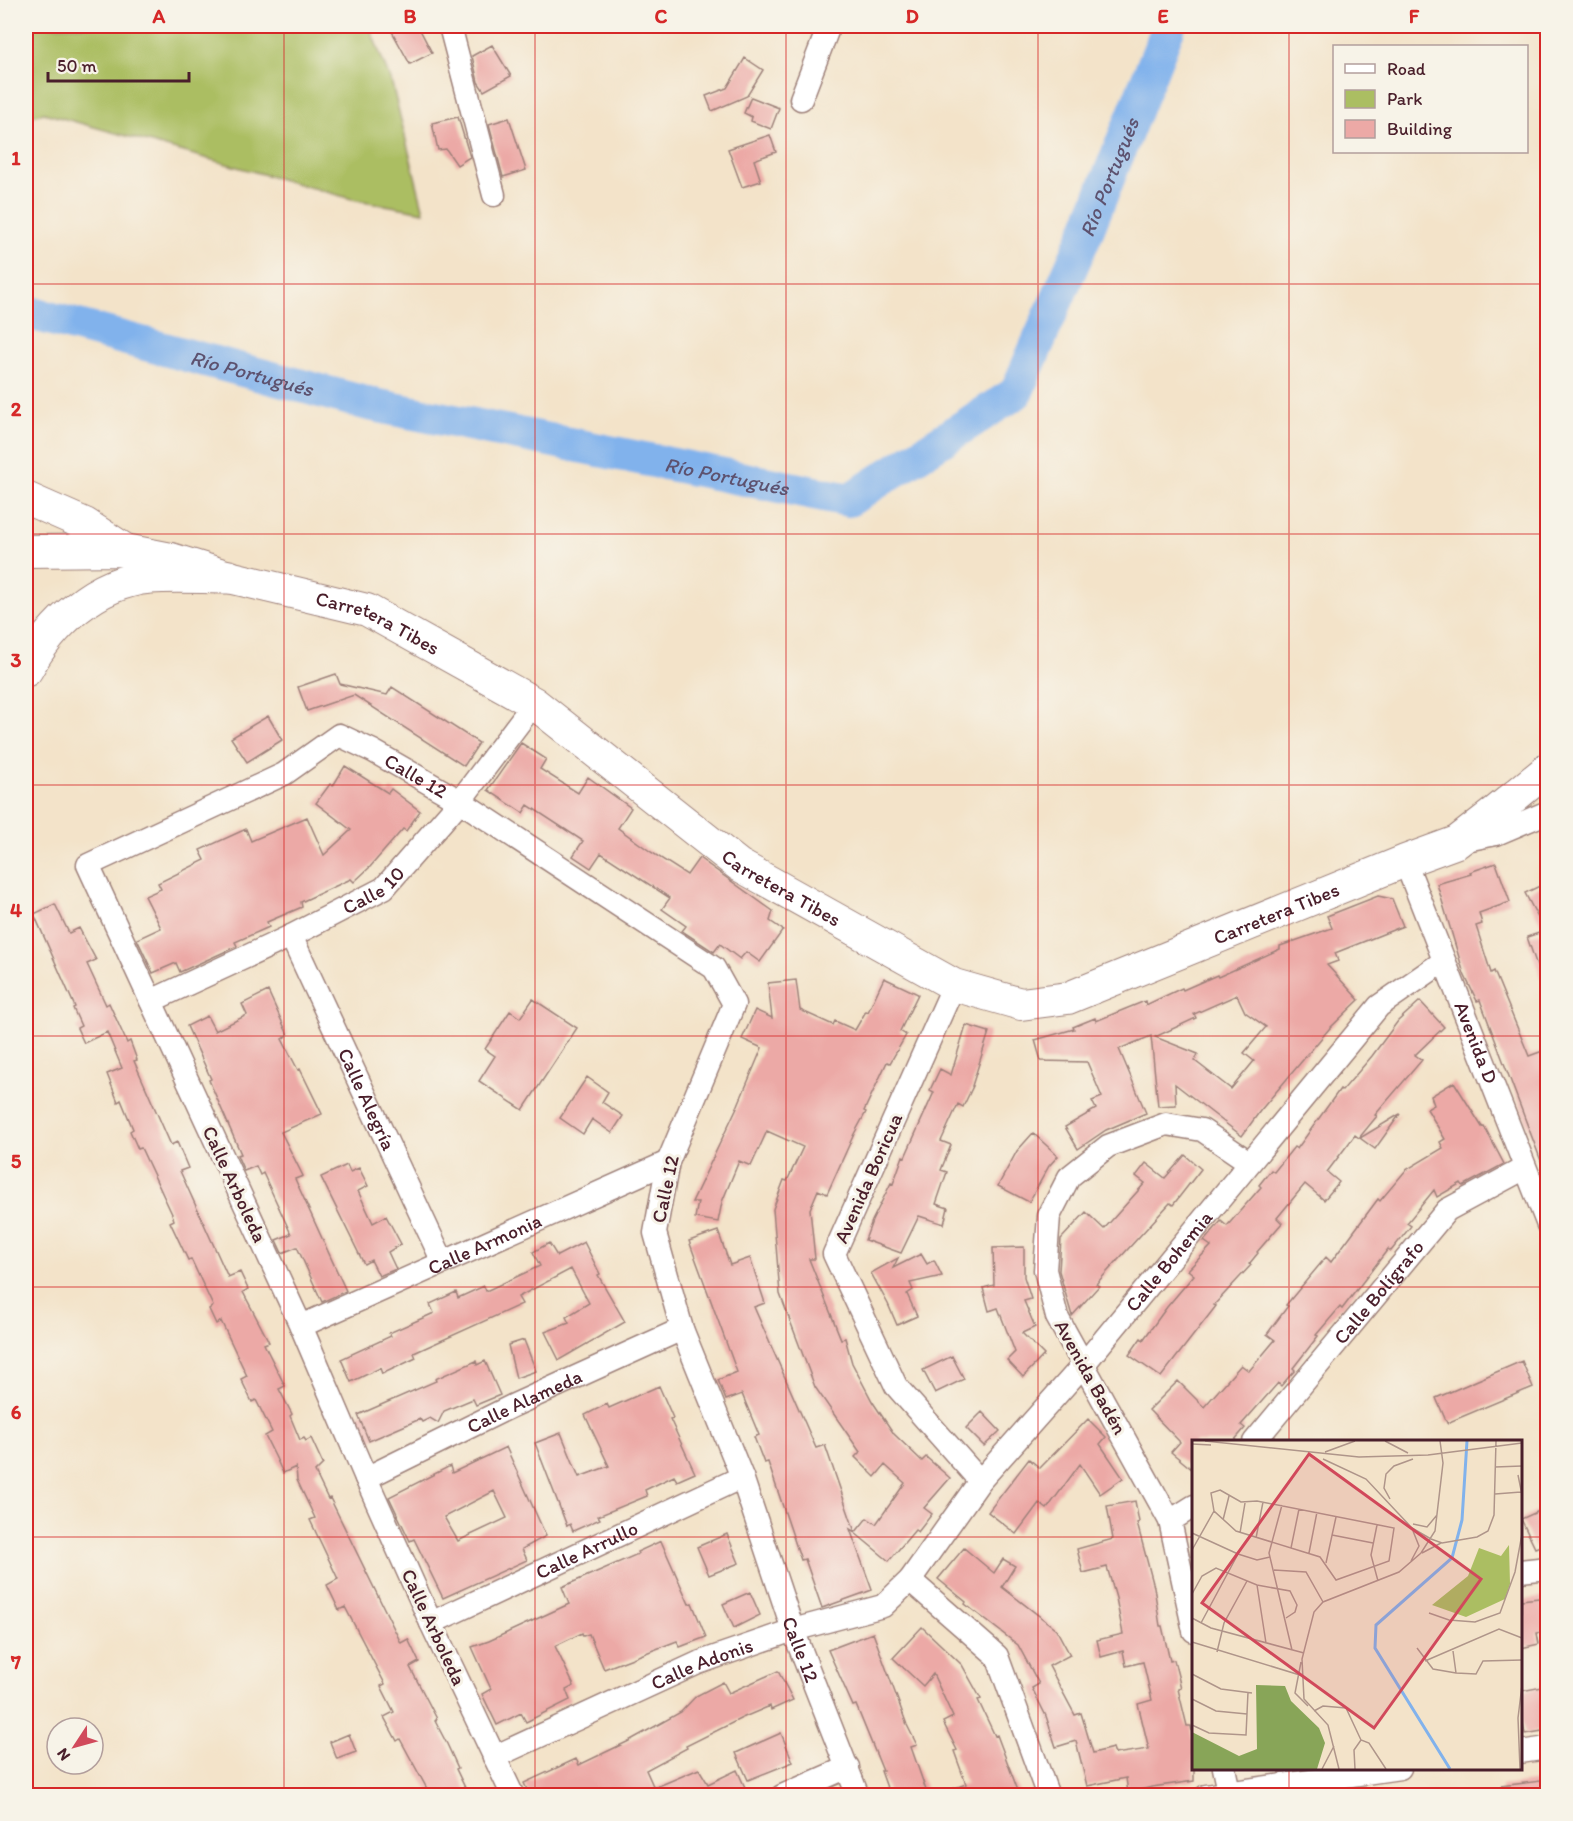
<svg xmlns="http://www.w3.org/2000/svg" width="1573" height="1821" font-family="Itim,sans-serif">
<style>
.green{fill:#abbe62;stroke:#7a6e46;stroke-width:1.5}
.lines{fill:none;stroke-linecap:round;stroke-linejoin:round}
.river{stroke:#81b2ec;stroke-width:34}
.building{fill:#eca9a6;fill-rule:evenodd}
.street-casing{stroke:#9e817a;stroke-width:25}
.secondary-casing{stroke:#9e817a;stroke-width:34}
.highway-casing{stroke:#9e817a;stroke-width:35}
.street{stroke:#fff;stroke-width:22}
.secondary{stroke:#fff;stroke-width:32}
.highway{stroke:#fff;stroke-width:33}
.grid{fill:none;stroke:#d62828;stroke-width:1.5;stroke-opacity:0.55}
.labels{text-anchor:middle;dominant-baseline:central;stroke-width:6;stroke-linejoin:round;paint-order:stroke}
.street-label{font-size:20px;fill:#4a1f2b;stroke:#f7f3e8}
.water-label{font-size:21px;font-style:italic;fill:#5d526f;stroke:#f7f3e8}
.inset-river{fill:none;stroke:#81b2ec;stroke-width:3}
.inset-road{fill:none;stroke:#af958a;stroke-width:1.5}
.view{fill:#d1495b;fill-opacity:0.15;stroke:#d1495b;stroke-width:3}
.inset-edge{fill:none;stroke:#4a1f2b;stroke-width:3}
.neatline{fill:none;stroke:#d62828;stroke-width:2}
.grid-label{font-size:20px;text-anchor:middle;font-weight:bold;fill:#d62828}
</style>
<rect width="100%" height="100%" fill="#f7f3e8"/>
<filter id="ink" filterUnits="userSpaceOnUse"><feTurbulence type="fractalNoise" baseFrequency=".0167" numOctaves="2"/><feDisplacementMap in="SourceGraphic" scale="12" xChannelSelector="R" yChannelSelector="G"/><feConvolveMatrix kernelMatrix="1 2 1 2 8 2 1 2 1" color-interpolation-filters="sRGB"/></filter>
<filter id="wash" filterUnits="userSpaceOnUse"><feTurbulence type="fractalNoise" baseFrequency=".008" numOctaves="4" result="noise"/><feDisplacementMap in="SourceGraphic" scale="24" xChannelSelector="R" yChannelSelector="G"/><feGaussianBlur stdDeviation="1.35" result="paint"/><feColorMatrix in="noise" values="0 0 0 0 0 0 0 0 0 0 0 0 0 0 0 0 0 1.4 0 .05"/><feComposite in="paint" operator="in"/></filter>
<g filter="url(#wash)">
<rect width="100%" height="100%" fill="#f3e3c9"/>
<path class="green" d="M26,26H369L392,84L424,212L352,199L44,113L26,117Z"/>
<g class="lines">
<path class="river" id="s1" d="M26,312L369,404L849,500L1016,393L1087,231L1169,26"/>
</g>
<g id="blocks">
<path class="building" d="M389,26H418L432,53L410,64Z
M492,45L511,76L484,91L478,82L472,56Z
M745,58L763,70L747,96L712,111L706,96L727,88Z
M751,97L779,108L771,129L751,121L752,117L744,113Z
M458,117L470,157L457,165L446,149L438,150L432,123Z
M509,118L526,170L503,177L489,124Z
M770,135L776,152L754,160L761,181L742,187L728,149Z
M336,674L340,684L387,695L392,687L479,743L464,766L354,695L307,711L298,687Z
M268,716L282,740L247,762L231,738Z
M521,743L546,759L540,769L578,793L588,777L631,808L618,828L651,852L687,875L699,858L773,911L770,921L783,930L760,962L746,952L740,959L720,944L714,952L682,931L686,926L662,909L670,898L601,853L591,868L573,856L583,841L528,805L523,813L488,790Z
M345,766L388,793L391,789L420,811L406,831L403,829L370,867L354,882L351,879L301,902L302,907L267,922L269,927L235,942L237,946L222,953L180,972L176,963L153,973L137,939L161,928L145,896L161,889L158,883L205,860L200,850L246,829L251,841L307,817L324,855L351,830L316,803L330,784L333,786Z
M1496,863L1510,902L1479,913L1482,924L1476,926L1491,973L1494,971L1529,1056L1548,1049V1174H1546L1480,1000L1477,1001L1464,974L1437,884L1471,874L1470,872Z
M1548,882V989H1545L1527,937L1545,931L1525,893Z
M1378,896L1392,899L1403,926L1335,953L1338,961L1327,965L1359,1000L1329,1029L1260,1111L1242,1136L1175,1084L1176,1105L1158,1106L1151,1036L1119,1049L1146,1113L1106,1130L1078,1149L1065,1127L1096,1109L1092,1101L1102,1097L1087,1062L1041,1061L1035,1040L1074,1029L1073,1027L1095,1018L1096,1021L1145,1001L1146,1005L1182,988L1183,990L1217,975L1218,977L1280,949V946L1332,928L1327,916ZM1237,995L1245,1012L1266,1027L1244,1053L1254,1061L1231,1089L1195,1061L1198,1054L1155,1037L1196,1018L1194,1014Z
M55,904L69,933L79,928L96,960L87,964L106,1005L109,1003L127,1043L130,1041L137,1060L134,1061L171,1145L177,1142L188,1168L180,1171L228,1277L240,1272L248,1289L243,1292L269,1342L264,1344L285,1386L279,1389L292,1414L290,1416L300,1440L304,1438L306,1441L311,1438L323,1464L315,1472L328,1499L330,1498L401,1643L408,1639L419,1662L410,1667L437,1719L435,1721L447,1744L458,1768L456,1769L469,1796H431L400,1739L397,1741L384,1717L394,1712L381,1686L385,1684L345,1607L339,1610L327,1585L338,1579L310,1520L315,1518L297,1480L296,1467L283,1473L275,1456L265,1436L272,1432L256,1400L252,1402L241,1379L247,1376L221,1321L216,1324L209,1309L213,1306L191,1259L188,1260L170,1222L174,1220L172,1214L141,1148L138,1149L130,1131L133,1129L121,1100L118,1102L107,1074L122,1068L107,1032L84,1043L77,1028L81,1026L73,1008L75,1007L34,914Z
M884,978L918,994L900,1031L906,1035L890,1063L887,1062L864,1111L866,1112L854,1134L827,1194L818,1190L810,1209L815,1259H809L841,1339L845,1338L852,1363L872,1401L894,1434L922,1461L926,1457L950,1478L924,1508L932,1514L918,1532L915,1530L889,1561L855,1533L867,1518L876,1524L905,1483L885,1465L875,1477L855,1457L860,1452L815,1387L780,1294L773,1209L784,1180L787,1181L803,1147L767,1131L751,1166L739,1161L722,1202L718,1222L695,1218L698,1202H692L738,1105L762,1048L742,1039L748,1026L755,1010L772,1018L768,983L796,980L800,1010L833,1025L835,1021L855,1030L866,1011L868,1012Z
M268,991L288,1035L282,1039L298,1070L300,1069L322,1114L281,1132L303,1176L295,1179L346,1291L322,1302L297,1247L282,1253L276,1240L291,1234L263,1173L260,1175L256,1166L244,1171L237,1155L241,1154L209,1080L211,1079L187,1026L207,1016L215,1031L247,1015L242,1004Z
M533,999L577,1028L523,1110L479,1081L495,1056L485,1049L510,1011L520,1018Z
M1420,1001L1444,1027L1415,1055L1422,1060L1375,1115L1377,1116L1359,1138L1355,1135L1327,1172L1339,1182L1324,1200L1305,1184L1277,1218L1282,1223L1257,1252L1258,1253L1249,1264L1251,1265L1214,1305L1216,1306L1161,1377L1129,1355L1141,1338L1143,1340L1167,1307L1194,1275L1188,1270L1211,1246L1204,1241L1221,1221L1227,1226L1261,1187L1259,1185L1271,1170L1274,1172L1294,1147L1297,1149L1340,1089L1342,1091L1372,1056L1398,1021Z
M966,1025L989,1032L972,1086H973L963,1107L958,1104L941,1141L951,1145L941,1170L947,1172L936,1204L948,1208L944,1224L919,1216L901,1253L865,1240L872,1221L891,1183L893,1184L903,1156L905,1157L934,1092L930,1090L940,1069L951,1075Z
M587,1077L608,1092L602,1102L623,1116L612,1133L592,1119L583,1134L560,1118Z
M1454,1082L1482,1127L1484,1126L1504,1164L1463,1186L1461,1183L1437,1197L1434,1190L1407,1223L1411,1226L1391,1251L1388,1249L1342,1309L1340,1307L1316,1335L1318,1336L1293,1368L1295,1370L1281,1386L1278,1383L1241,1425L1245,1428L1233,1442H1194V1471L1171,1452L1180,1442L1149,1410L1178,1381L1204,1407L1241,1365L1249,1371L1275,1340L1267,1334L1288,1306L1286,1305L1326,1257L1331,1262L1378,1199L1380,1201L1406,1170L1443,1148L1440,1142L1445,1139L1427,1109L1434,1105L1431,1096Z
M1400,1114L1375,1149L1360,1138Z
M1033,1133L1058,1156L1049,1166L1029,1202L998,1186L1017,1151Z
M1185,1155L1201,1169L1173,1205L1170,1203L1096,1284L1099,1286L1072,1316L1059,1271L1061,1239L1086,1212L1104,1229L1145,1183L1136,1176L1146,1163L1165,1178Z
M347,1165L350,1172L359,1168L368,1186L358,1191L373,1223L386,1216L401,1244L388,1252L396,1269L379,1276L371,1260L364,1264L321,1177Z
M718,1231L730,1265L750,1258L765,1303L754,1307L816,1448L825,1445L855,1532L850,1529L872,1590L822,1608L805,1559L801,1560L768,1462L764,1463L754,1437L759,1435L742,1394L726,1400L718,1380L737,1372L689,1241Z
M584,1242L600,1274L598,1275L625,1322L559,1360L545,1332L569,1323L566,1317L589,1303L571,1269L518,1297L522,1304L414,1353L416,1358L382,1374L380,1368L351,1382L341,1359L391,1336L389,1333L434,1313L430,1304L456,1292L458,1298L484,1286L486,1291L540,1266L533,1252L549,1243L557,1256Z
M1024,1247V1277L1031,1299L1024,1301L1035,1327L1022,1333L1044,1355L1023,1377L1007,1360L1015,1352L998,1308L989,1311L983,1288L994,1285L993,1248Z
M921,1254L927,1264L934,1260L942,1276L910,1283L913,1290L907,1294L917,1316L897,1325L888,1304L871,1273L898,1258L893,1268Z
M524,1340L536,1371L516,1378L508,1345Z
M952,1356L964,1379L935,1393L923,1370Z
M476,1361L477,1365L485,1361L500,1395L476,1405L473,1399L444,1411L438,1423L430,1418L422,1422L420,1419L369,1441L358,1415L436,1381L435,1379Z
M1522,1361L1533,1387L1447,1423L1436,1398Z
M659,1386L673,1418L670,1419L695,1473L677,1481L674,1476L645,1490L647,1496L598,1516L600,1519L573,1531L570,1524L567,1526L535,1443L561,1433L579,1477L609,1466L585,1415L607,1404L609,1408Z
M982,1412L1000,1431L984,1446L966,1428Z
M1088,1419L1106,1437L1100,1444L1123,1478L1100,1494L1080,1464L1047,1509L1039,1503L1016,1534L988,1512L1029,1459L1040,1468Z
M506,1447L546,1536L522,1549L527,1560L443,1598L414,1539L410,1541L389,1497L450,1466L452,1473ZM494,1491L507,1518L458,1541L444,1517Z
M1135,1501L1139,1522L1137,1523L1154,1587L1160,1626H1162L1170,1661L1174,1660L1181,1688L1178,1689L1187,1726H1191L1194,1743V1781L1152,1787L1128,1793L1126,1778L1087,1786L1076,1741L1056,1747L1046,1716L1032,1688L1039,1684L1018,1645L965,1604L966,1602L938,1579L964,1548L994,1573L1003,1559L1015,1566L1002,1587L1056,1629L1070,1655L1049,1666L1075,1715L1081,1713L1093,1753L1113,1748L1115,1754L1149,1749L1138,1704L1152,1700L1143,1662L1126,1666L1123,1651L1101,1657L1097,1640L1123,1634L1116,1598L1107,1567L1083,1573L1077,1549L1113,1539L1107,1506Z
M1548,1507V1543L1535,1548L1521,1519Z
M727,1534L739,1563L709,1575L697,1547Z
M661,1541L689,1604L692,1603L706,1637L680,1647L677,1641L604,1669L589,1634L583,1636L582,1633L555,1646L574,1686L566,1690L570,1700L526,1722L521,1713L497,1725L482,1694L491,1689L472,1647L489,1641L569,1604L562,1587L638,1554L637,1552Z
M750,1592L760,1615L734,1628L723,1604Z
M1548,1597V1631L1537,1633L1539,1644L1521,1648V1600Z
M922,1627L962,1665L981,1699L978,1700L995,1736L997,1735L1020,1796H940L939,1794L966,1784L954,1751L957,1750L943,1722L953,1717L933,1674L923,1686L893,1658Z
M873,1633L907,1725L917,1745L911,1747L928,1796H890L881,1771H883L856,1705L853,1706L828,1650Z
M778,1671L793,1700L771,1710L770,1706L742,1718L686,1746L687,1748L646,1770L654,1788L699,1769L708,1784L737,1770L749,1796H530L524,1783L576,1759L579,1765L627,1742L681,1712L696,1696L723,1682L729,1693Z
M1542,1687L1548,1716V1730L1525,1734L1521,1711V1691Z
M781,1733L793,1762L748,1780L736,1753Z
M349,1734L356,1752L337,1759L330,1742Z
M1548,1780V1796H1501V1786Z"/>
</g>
</g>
<g filter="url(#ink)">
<use href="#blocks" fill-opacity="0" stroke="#9e817a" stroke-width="1.5"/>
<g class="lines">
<defs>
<g id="street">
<path d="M450,26L494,195"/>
<path d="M801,99L829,26"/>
<path d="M1461,841L1496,834L1548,812"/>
<path id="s2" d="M1405,861L1548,1225"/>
<path id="s3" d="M291,936L443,1262"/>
<path d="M954,985L834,1254L896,1386L980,1481"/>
<path id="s4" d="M151,1001L291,936L384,888L460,801L534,703"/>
<path id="s5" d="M301,1326L668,1162"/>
<path id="s6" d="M1254,1442L1447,1210L1525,1168"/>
<path id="s7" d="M366,1478L512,1406L682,1329"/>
<path d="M1170,1521L1194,1506"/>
<path d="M1520,1571L1548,1568"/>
<path d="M910,1580L997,1656L1048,1796"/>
<path id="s8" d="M431,1623L742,1477"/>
<path d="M1194,1631L1170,1521L1057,1317L1045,1270L1049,1216L1069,1177L1108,1146L1166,1124L1202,1130L1249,1162"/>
<path d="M1520,1752L1548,1748"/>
<path id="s9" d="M494,1757L698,1663L793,1630L883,1606L910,1580L980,1481L1084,1364L1379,1006L1444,961"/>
<path d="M1224,1768L1230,1796"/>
<path id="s10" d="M513,1796L431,1623L366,1478L301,1326L88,865L284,774L339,735L373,751L460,801L714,968L734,1004L668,1162L655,1233L682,1329L742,1477L793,1630L858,1796"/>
<path d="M782,1796L848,1767"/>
<path d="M1206,1796L1400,1768"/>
</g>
<g id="secondary">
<path d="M26,498L85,524L125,550"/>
<path id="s11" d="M26,551L125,550L171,559L229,577L367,610L534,703L739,865L954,985L1021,1004L1068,998L1405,861L1457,842L1498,810L1548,769"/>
</g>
<path id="highway" d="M26,670C51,624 95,582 150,577C176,575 203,577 229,577"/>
</defs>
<use href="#street" class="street-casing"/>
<use href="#secondary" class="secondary-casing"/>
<use href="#highway" class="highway-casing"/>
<use href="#street" class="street"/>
<use href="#secondary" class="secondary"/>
<use href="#highway" class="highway"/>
</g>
</g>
<path class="grid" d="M284,26V1796M535,26V1796M786,26V1796M1038,26V1796M1289,26V1442M26,284H1548M26,534H1548M26,785H1548M26,1036H1548M26,1287H1548M26,1537H1194M1520,1537H1548M1289,1768V1796"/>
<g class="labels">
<g class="street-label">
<text stroke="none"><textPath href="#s11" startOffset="363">Carretera Tibes</textPath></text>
<text stroke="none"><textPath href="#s10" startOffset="1394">Calle 12</textPath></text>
<text stroke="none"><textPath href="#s11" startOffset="849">Carretera Tibes</textPath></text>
<text stroke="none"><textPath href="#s4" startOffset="249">Calle 10</textPath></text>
<text stroke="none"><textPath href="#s11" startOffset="1389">Carretera Tibes</textPath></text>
<text stroke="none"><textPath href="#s2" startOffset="195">Avenida D</textPath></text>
<text stroke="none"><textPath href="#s3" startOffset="180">Calle Alegría</textPath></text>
<text transform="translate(868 1178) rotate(-66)">Avenida Boricua</text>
<text transform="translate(235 1184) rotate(65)">Calle Arboleda</text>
<text transform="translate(665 1189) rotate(-78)">Calle 12</text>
<text stroke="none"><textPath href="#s5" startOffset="201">Calle Armonia</textPath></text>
<text stroke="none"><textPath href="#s9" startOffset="867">Calle Bohemia</textPath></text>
<text stroke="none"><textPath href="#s6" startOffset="195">Calle Bolígrafo</textPath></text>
<text transform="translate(1091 1377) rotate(61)">Avenida Badén</text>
<text stroke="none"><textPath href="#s7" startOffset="176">Calle Alameda</textPath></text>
<text stroke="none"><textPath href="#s8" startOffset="172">Calle Arrullo</textPath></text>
<text transform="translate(434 1627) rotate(65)">Calle Arboleda</text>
<text stroke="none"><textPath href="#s10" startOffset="2475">Calle 12</textPath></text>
<text stroke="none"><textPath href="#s9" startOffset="228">Calle Adonis</textPath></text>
</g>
<g class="water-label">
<text stroke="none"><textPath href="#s1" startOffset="1278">Río Portugués</textPath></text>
<text stroke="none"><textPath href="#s1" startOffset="234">Río Portugués</textPath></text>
<text stroke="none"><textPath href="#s1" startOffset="720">Río Portugués</textPath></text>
</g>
</g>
<g transform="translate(1192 1440)">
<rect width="330" height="330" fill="#f3e3c9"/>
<path d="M317,105L318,144L313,159L274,177L240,165L276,136L287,108L309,116Z" fill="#abbe62"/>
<path d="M64,245L93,246L99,261L127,288L133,303L125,329H0V292L47,316L65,309Z" fill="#88a558"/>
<path class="inset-river" d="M258,329L183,208L184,185L260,118L270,80L275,1"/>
<path class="inset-road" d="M13,1L167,17L236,15L330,3M193,1L216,13M0,4L19,5M133,12L163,1M131,19L174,39L220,88L239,99M303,27L330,26M326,35L330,55M28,50L49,62L65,61L202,88L197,121L144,140L128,117L44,91L22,71L19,53ZM303,54L329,52M198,59L192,48L194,34L202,26L221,19M90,65L77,113L100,210M31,80L37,56M221,84L235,87L245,75M185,85L179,115L186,141M0,93L46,114L65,120L78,117M48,93L53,63M140,95L181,103M64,98L71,62M239,99L250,103L285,97L296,91L302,75L304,1M99,108L107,69M0,110L22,71M117,113L125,72M230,113L249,103M219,121L227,106L221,91M134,123L144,77M82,130L114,132L131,162M65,145L74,203M0,154L10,136L24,128L65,145L98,151L105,165L103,172L94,178M237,173L257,180L283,182L308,173L323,132L330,94M0,178L19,188L112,213M9,183L46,114M0,202L111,236M225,208L241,229L264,233L284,234L291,221L330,220M261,211L264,233M25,212L32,183L55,141M233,221L307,189L330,198M109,222L103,253L116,266M0,234L29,249L60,253M0,259L24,271L55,274M122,271L131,266L154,268L169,300L177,303L194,329M0,285L17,293L54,295L56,252M130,329L142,306M147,329L136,285L112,259L110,219L122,172L131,162L207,132L229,113L243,91L251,23L248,1M163,329L162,310L169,300M328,329L326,278L330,245"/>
<path class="view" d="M117,14L289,139L182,288L10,163Z"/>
<rect width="330" height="330" class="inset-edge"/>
</g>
<rect width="1573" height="1821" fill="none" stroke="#f7f3e8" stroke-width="66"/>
<rect x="1333" y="45" width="195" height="108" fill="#f7f3e8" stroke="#b29e9c" stroke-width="1.5"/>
<rect x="1345" y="64" width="30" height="9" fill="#ffffff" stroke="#b29e9c" stroke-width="1.5"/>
<text x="1387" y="75" font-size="18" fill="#4a1f2b">Road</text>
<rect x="1345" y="90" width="30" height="18" fill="#abbe62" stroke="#b29e9c" stroke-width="1.5"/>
<text x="1387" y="105" font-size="18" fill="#4a1f2b">Park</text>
<rect x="1345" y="120" width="30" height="18" fill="#eca9a6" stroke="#b29e9c" stroke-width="1.5"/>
<text x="1387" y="135" font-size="18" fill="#4a1f2b">Building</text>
<g transform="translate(75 1746) rotate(234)"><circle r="28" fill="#f7f3e8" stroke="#b29e9c" stroke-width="1.5"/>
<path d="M0-4.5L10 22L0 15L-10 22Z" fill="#d1495b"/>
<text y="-9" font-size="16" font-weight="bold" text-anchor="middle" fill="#4a1f2b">N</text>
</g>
<path d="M48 72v9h141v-9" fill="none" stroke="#4a1f2b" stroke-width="3"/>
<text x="57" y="72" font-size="18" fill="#4a1f2b" stroke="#f7f3e8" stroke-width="4.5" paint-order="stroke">50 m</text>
<rect x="33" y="33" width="1507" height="1755" class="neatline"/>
<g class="grid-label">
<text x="159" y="23">A</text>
<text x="410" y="23">B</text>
<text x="661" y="23">C</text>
<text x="912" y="23">D</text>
<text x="1163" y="23">E</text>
<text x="1414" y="23">F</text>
<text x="16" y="165">1</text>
<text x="16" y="416">2</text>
<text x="16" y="667">3</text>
<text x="16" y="917">4</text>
<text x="16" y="1168">5</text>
<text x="16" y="1419">6</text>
<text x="16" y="1669">7</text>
</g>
</svg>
